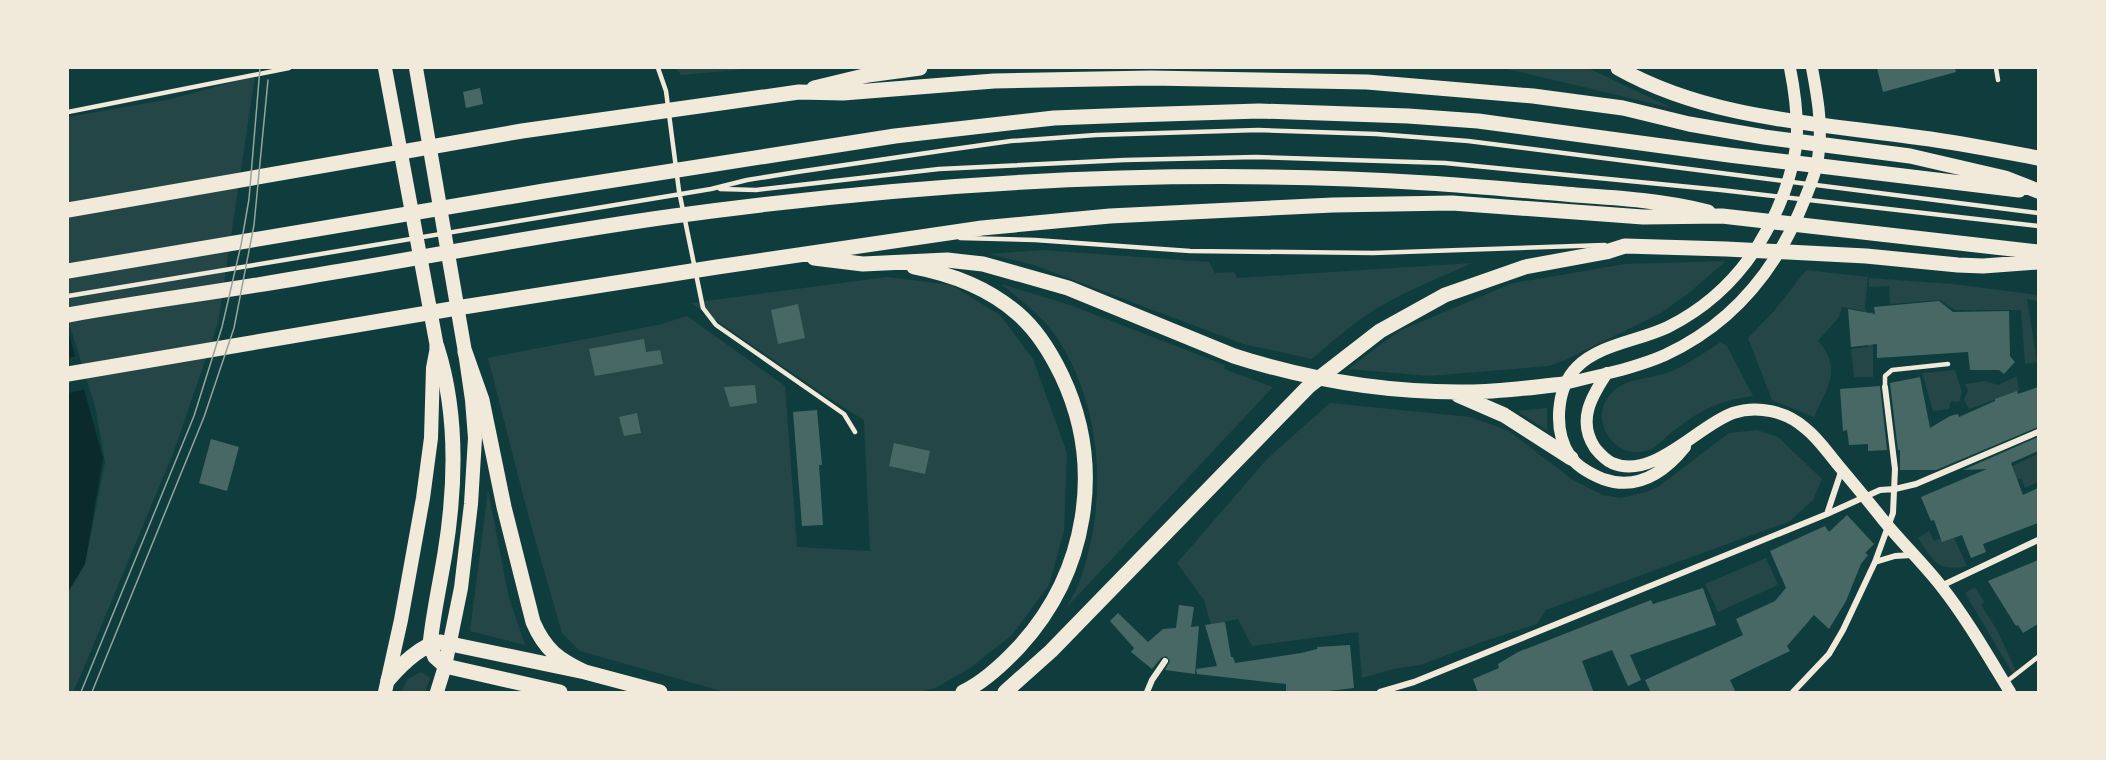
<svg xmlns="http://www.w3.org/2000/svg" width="2106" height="760" font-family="Merriweather,serif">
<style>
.green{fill:#244646}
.water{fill:#0a2a2b}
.pier{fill:#0f3d3e}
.building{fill:#486865}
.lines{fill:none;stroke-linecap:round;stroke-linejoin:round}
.service{stroke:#f1e9da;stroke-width:4.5}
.minor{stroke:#f1e9da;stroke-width:6}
.secondary{stroke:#f1e9da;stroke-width:12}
.primary{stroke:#f1e9da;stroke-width:14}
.trunk{stroke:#f1e9da;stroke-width:15}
.tram{stroke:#97a49c;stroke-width:1.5}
</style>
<rect width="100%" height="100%" fill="#0f3d3e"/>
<path class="green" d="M676,68H758L681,75Z
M1496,68H1588L1672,108L1507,69Z
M255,76L218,323L174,451L80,677L73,692H68V592L85,564L105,462L95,406L68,320V117L171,99Z
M1042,250L1209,262L1215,273L1234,272L1237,278L1472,263C1441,277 1408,290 1379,307C1354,322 1333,341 1312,359L1243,344L1034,265L989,254Z
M1726,261L1690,292L1661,313L1563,361L1549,366L1429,376L1348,369L1399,331L1513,283L1625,264Z
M1806,270L1868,277L1865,307L1867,313L1873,312V377H1854L1851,349L1868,347L1864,311L1842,307L1839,317L1818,341C1843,369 1827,387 1814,417L1772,400L1748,338L1774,311Z
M887,277L951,285L1000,315L1033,359L1067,453L1064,531L1049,585L1012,635L970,668L935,688L920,692H725L580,651L562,633L529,518L488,358L658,325L687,316L785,386L797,547L870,551L864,420L829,398L691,303Z
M1869,278L1953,284L2038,295V301L2027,299L2037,362L2025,364L2021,310H1955L1940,300L1890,304L1889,286L1869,287Z
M1001,284L1070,305L1225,365L1224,369L1273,387L1066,608C1071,599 1077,589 1080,580C1108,502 1103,408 1057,338C1043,317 1020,299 1001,284Z
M1721,342L1727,346L1753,396C1717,401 1700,410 1671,433C1664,438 1657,447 1649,450C1623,460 1596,434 1603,407C1605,400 1613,390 1620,386C1634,378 1654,378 1669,372C1687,365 1704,353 1721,342Z
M1955,370L1962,392L1959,402L1952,401L1950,403L1949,409L1933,411L1922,373Z
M2017,376L2019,391L1969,409L1964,400L1968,390L1965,384L1985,381L1998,385Z
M1330,403L1470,417L1509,431L1573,480L1603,495L1621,498L1646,492L1658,487L1729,433L1757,430L1778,437L1822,479L1813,500L1790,521L1546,610L1537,624L1482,642L1420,665L1393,669L1362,678L1358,632L1252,646L1238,619L1211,625L1204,600L1177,563L1267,459Z
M1547,408V430L1517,411Z
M2038,454V482L2025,488L2021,478L2014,481L2008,468Z
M488,490L509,598L525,645L470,631Z
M1929,531L1934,541L1952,534L1967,566C1937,572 1933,561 1918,538Z
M1766,558L1778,585L1718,612L1705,584Z
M1975,587L1984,602L1981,605L1997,630L2016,671L2013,674L1965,593Z
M421,672L430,678L425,692H401L408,679Z"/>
<path class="water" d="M68,331L103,458L85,564L68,592Z"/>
<path class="pier" d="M77,356L87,389L68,393V358Z"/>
<path class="building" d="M1877,68H1955L1956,72L1883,92Z
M480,88L483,104L466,108L463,92Z
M1939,301L1953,312L2009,311L2010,356L2015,362L2004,374L1999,370H1970L1968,352L1877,358V344L1851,347L1848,309L1875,314L1874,307Z
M798,304L805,338L778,344L771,310Z
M644,339L646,352L660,350L663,364L595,376L589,349Z
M1920,377L1930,428L1950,416L1958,414L1959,417L1995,401V399L2017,391L2018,394L2038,387V427L1936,470H1900V450H1898L1890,383Z
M755,385L757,403L730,407L724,387Z
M1880,386L1887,450L1868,451V444L1849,445L1847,430L1843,431L1840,389Z
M817,410L822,465H819L823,525L802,526L793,412Z
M637,413L641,433L624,436L619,417Z
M2038,437V451L2011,463L2023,495L2038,488V523L1983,544L1986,552L1971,558L1962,535L1942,542L1934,520L1931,521L1921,497L1987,469L1963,470Z
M211,439L239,447L227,491L199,483Z
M894,443L930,451L925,474L889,466Z
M1847,515L1874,544L1865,553L1868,555L1861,564L1846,601L1829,629L1814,615L1787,646L1790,651L1730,680L1736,693H1651L1645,680L1743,635L1736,619L1775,601L1786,588L1770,551L1825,526L1829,532Z
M2038,560V624L2023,633L2018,625L2016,626L1988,581Z
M1703,588L1716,625L1630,655L1641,680L1628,686L1612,650L1582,661L1594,693H1478L1473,679L1499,668L1498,664L1518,652L1651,600L1653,604Z
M1179,605L1194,607L1191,627L1199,626L1195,674L1165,670L1170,661L1166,656L1161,658L1152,669L1131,652L1134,648L1110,621L1118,613L1148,642L1163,629L1176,628Z
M1225,622L1231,657H1233L1235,663L1301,653L1317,649V647L1350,645L1354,688L1311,693H1286V684L1197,674L1196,669L1217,666L1205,625Z"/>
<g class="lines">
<path class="service" d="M658,68L666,91L679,191L703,308L716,325L844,414L855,432
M1996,68L1998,80
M68,112L289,68
M720,189L756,190L939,169L1125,160L1256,157L1445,163L1721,190L2038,226
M960,238L1035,240L1190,251L1373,253L1605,245
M68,296L711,189L747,180L797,172L947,150L1011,141L1096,135L1258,130L1376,134L1468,141L2038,213
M1885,387V376L1892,370L1948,364
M2006,682L2038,657"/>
<path class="minor" d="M1827,514L1841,472
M1875,562L1895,556L1912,555
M1941,586L2038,540
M1147,692L1152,680L1165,661
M1380,692L1414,682L1827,514L1880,490L1895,489L1916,484L2038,432
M1793,692L1829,654L1843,630L1875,562L1893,513L1895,469L1885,387"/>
<path class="secondary" d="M1607,373C1591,397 1577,421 1595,448C1600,454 1604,459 1612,463C1653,481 1697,426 1733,413C1757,405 1786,411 1805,428C1818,438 1828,453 1838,465C1854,484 1869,502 1884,521C1902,543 1923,563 1941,586C1967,619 1988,656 2010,692
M1564,384C1598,375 1633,369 1665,355C1732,324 1777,269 1804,201C1811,184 1818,167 1819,149C1822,121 1817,95 1812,68
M1685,447C1664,473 1637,491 1603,479C1591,474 1577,467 1570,456C1553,431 1556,388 1577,367C1600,344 1639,341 1668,327C1724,299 1762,251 1784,193C1791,173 1797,152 1797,131C1797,110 1794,88 1790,68"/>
<path class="primary" d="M416,68L465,352L472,400L475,438L471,504L461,588L445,666L437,692
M385,692L401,620L423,498L431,438L433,368L437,347L385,68"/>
<path class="trunk" d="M1618,68C1710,120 1819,123 1922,138C1961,143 2000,151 2038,158
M814,88L868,75L920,68
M68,210L522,131L799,92L843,93L994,81L1151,78L1367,82L1533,96L1623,108L1689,124L1764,137L1910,156L2005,178L2038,191
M814,258L863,264L947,260L983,264L1068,288L1234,356C1309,380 1389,393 1468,392C1500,392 1533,387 1564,384
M914,267C951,274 988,288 1017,313C1036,329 1051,353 1062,376C1105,467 1087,573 1019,647C1003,664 984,682 963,692
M68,271L544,191L895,136L1054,118L1133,115L1259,111L1408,116L1478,121L1729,155L2019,190
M68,315C146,301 226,291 305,277C428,257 550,233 674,216C923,182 1176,167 1427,183C1477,186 1527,191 1576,195C1621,198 1665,201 1708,212
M437,347C458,413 456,485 445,553C440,584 433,614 430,645L435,657L445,666L560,692
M465,352L482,400L504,507L533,622C545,650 559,660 585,672
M68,374L463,307L717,267L982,228L1110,216L1333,205L1452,203L1643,217L1722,216L2038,252
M1458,395L1504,415L1571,458
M388,680C401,665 420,645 441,642L585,672L660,692
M1005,692L1051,651L1309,386L1380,331L1445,295L1525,267L1606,252L1625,246L1726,249L1866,256L1958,265L1983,266L2038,262"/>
<path class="tram" d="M81,692L194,416L222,327L241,245L249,199L260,68
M92,692L204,417L234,328L254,225L268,80"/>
</g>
<rect width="2106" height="760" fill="none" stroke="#f1e9da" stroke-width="138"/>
</svg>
